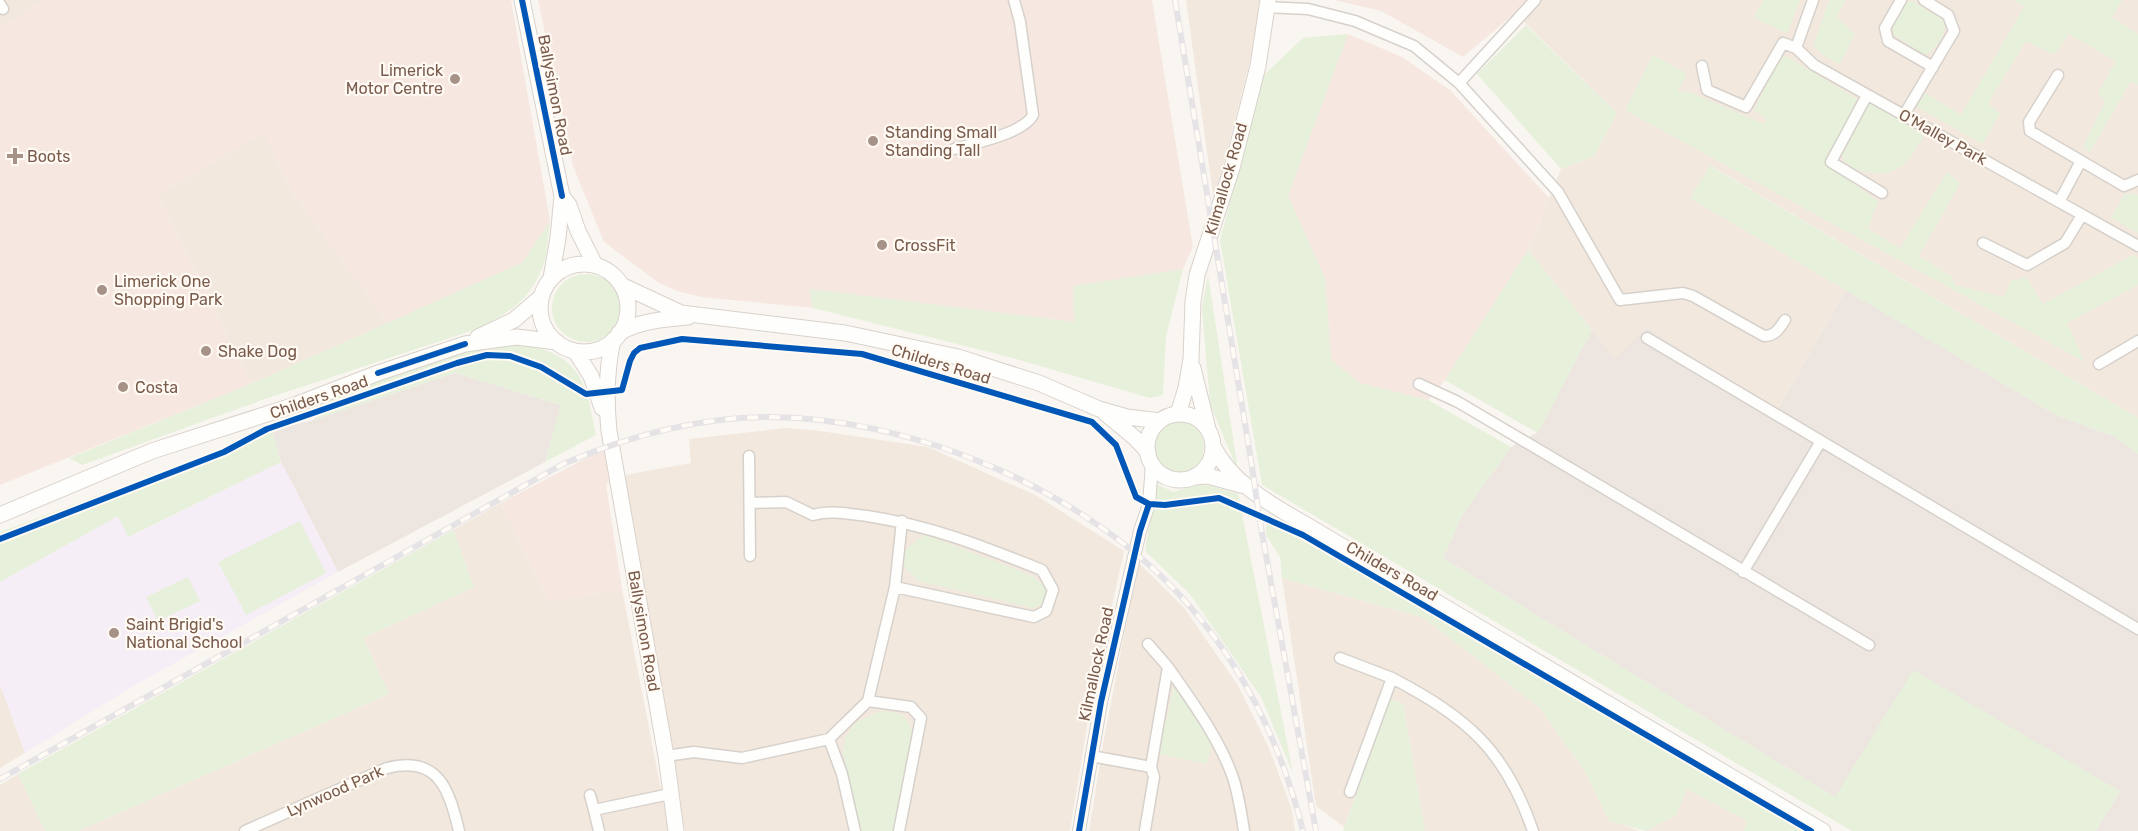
<svg xmlns="http://www.w3.org/2000/svg" width="2138" height="831" font-family="Rubik,sans-serif">
<style>
.residential{fill:#f2e8de}
.commercial{fill:#f6e8e1}
.industrial{fill:#ede5e0}
.education{fill:#f6eef6}
.green{fill:#e7f0db}
.lines{fill:none;stroke-linecap:round;stroke-linejoin:round}
.minor-casing{stroke:#d7d1cb;stroke-width:13}
.tertiary-casing{stroke:#d7d1cb;stroke-width:14}
.secondary-casing{stroke:#d9d2cb;stroke-width:17}
.minor{stroke:#fefefd;stroke-width:10}
.tertiary{stroke:#fefefd;stroke-width:12}
.secondary{stroke:#fefefd;stroke-width:15}
.rail-casing{stroke:#e6e3e7;stroke-width:6}
.rail{stroke:#fffaf3;stroke-width:4;stroke-dasharray:11;stroke-linecap:butt}
.cycleway-casing{stroke:#fffaf3;stroke-width:10}
.cycleway{stroke:#0057b8;stroke-width:6}
.poi-dot{fill:#a69286;stroke:#fffaf3;stroke-width:2}
.labels{text-anchor:middle;dominant-baseline:central;stroke-width:4.5;stroke-linejoin:round;paint-order:stroke}
.poi-label{font-size:16px;fill:#7a5c4d;stroke:#fffaf3;text-anchor:start}
.street-label{font-size:16px;fill:#7a5c4d;stroke:#fffaf3}
</style>
<rect width="100%" height="100%" fill="#f9f5f0"/>
<path class="residential" d="M0,0H44L0,28Z
M1186,0H1274L1256,37L1214,202Z
M1527,0H2138V418L1711,166L1691,198L1846,290L1778,409L1615,359L1528,250L1561,169L1594,156L1617,113L1515,13Z
M264,132L292,192L388,323L251,384L158,195Z
M786,428L820,431L928,447L1037,496L1124,551L1091,701L1070,831H685L620,476L691,463L689,439Z
M501,503L549,602L622,589L669,831H78L389,694L363,638L474,587L453,530Z
M1138,562L1185,609L1237,684L1269,748L1292,810L1295,831H1089L1104,739Z
M1282,578L1424,618L1539,707L1586,773L1609,820L1640,831H1425L1403,704L1390,699L1344,827L1316,806Z
M0,684L25,753L0,768Z
M18,774L45,831H0V785Z
M1687,789L1748,821L1744,831H1646L1676,815Z"/>
<path class="commercial" d="M44,0H511L550,221L522,263L388,323L292,192L264,132L158,195L251,384L0,485V28Z
M538,0H1152L1193,247L1183,269L1073,286L1075,322L810,289L813,308L702,297L680,292L659,283L604,242L573,166Z
M1335,0H1526L1515,13L1463,57L1381,11Z
M1348,34L1402,57L1450,90L1549,198L1528,250L1445,380L1428,400L1360,383L1331,360L1325,278L1288,196Z
M617,450L620,476L606,484L622,589L549,602L501,503L596,453Z"/>
<path class="industrial" d="M1846,290L2056,415L2115,437L2138,454V831H2096L2120,791L1835,797L1443,558L1463,514L1511,447L1538,432L1592,330L1615,359L1646,328L1778,409Z
M455,373L561,405L545,462L338,572L281,462L272,430L314,420Z"/>
<path class="education" d="M281,462L338,572L130,688L25,753L0,684V582L118,516L129,537Z"/>
<path class="green" d="M1764,0H1800L1787,33L1764,23L1754,17Z
M1829,0H1846L1836,17L1855,34L1840,64L1825,57L1813,46Z
M2014,0H2122L2112,17L2138,34V85L2131,81L2090,152L2083,147L2105,102L2098,93L2116,61L2069,34L2054,55L2026,41L1988,103L2000,114L1982,144L1917,107L1924,92L1961,115L2024,7Z
M1912,1L1945,21C1947,34 1936,50 1925,55L1894,35L1891,26L1903,3Z
M1526,25L1617,113L1594,156L1561,169L1477,74Z
M1348,34L1288,196L1325,278L1331,360L1360,383L1428,400L1511,447L1463,514L1443,558L1835,797L1913,670L2120,791L2096,831H1852L1262,485L1220,240L1264,75L1303,38Z
M1653,55L1687,74L1678,90L1679,93L1687,91L1764,124L1767,119L1754,110L1781,56L1788,57L1857,99L1856,108L1826,164L1878,201L1868,229L1900,248L1947,172L1960,183L1919,256L1952,277L1955,285L2003,297L2011,281L2026,277L2043,304L2133,255L2138,258V285L2067,323L2085,362L1625,110Z
M1870,102L1924,136C1916,148 1908,165 1893,171C1880,177 1840,171 1842,152C1843,138 1862,114 1870,102Z
M1710,166L2138,418V454L2115,437L2056,415L1690,198Z
M2125,193L2138,195V233L2111,218Z
M550,221C548,236 548,255 542,268C528,304 504,316 471,331L262,400L82,465L69,458L251,384L522,263Z
M1528,250L1592,330L1538,433L1445,380Z
M1183,269L1166,336L1163,395L1150,398L1013,358L813,308L809,289L1074,322L1073,286Z
M552 308a34 34 0 1 1 68 0a34 34 0 1 1-68 0Z
M1208,275L1238,471L1210,404L1202,308Z
M516,343C580,354 585,377 596,435L545,462L561,405L455,373L314,420L312,406C378,381 445,349 516,343Z
M1154 447a25 25 0 1 1 50 0a25 25 0 1 1-50 0Z
M272,430L281,462L128,537L118,516L0,582V532Z
M1202,483L1238,494L1293,773L1261,697L1190,594L1145,551L1156,484L1174,492Z
M1266,520L1422,608L1810,831H1744L1747,821L1687,789L1676,815L1646,831L1609,821L1586,773L1539,707L1424,618L1282,578L1280,557L1266,535Z
M300,521L326,573L246,615L218,562Z
M453,530L474,587L363,638L389,694L78,831H45L18,774Z
M926,535L1033,576L1046,588L1045,603L1033,608L919,581C893,563 901,548 926,535Z
M188,577L200,601L158,621L146,597Z
M1174,686L1186,702L1212,746L1206,764L1159,754Z
M1390,699L1403,704L1425,831H1343Z
M881,711C898,712 905,713 912,730L893,831H861L843,752L845,738L856,722Z"/>
<g class="lines">
<defs>
<path id="minor" d="M1813,0L1796,48L1814,65L2138,246
M1901,0L1885,28L1888,41L1933,67
M0,4L3,9
M1267,7L1308,9L1355,21L1414,46L1459,83L1558,192L1620,300L1683,293L1693,296L1764,336C1775,336 1779,329 1785,320
M1702,66L1707,90L1746,107L1783,43L1796,48
M2058,75L2029,122L2030,131L2124,186L2138,180
M1459,83L1535,0
M1867,95L1831,162L1882,193
M1904,115L1954,31L1948,15L1924,0
M954,149C974,143 1023,134 1033,115L1020,22L1014,0
M2059,202L2081,161
M1983,243L2027,265L2065,243L2082,215
M1647,338L2138,629
M2099,364L2138,341
M1419,384L1458,402L1869,645
M749,456L750,556
M750,503L786,502L813,515C831,510 848,514 867,516C932,526 982,546 1042,570L1053,590L1046,611L1034,617L895,587
M1743,572L1821,441
M1340,658L1392,678
M1168,667C1191,700 1216,734 1231,772C1238,790 1241,811 1244,831
M868,701L911,707L921,718L899,831
M829,739L842,774L855,831
M666,756L694,752L742,758L829,739L868,701L895,587L902,521
M1091,756L1151,767
M1350,792L1392,678C1466,717 1505,749 1533,831
M590,795L594,810L670,794
M594,810L599,831
M1145,830L1154,777L1151,767L1168,667L1148,644
M245,831L387,768C439,755 449,790 459,831"/>
<path id="tertiary" d="M1079,831L1101,702L1140,531L1149,504L1152,464"/>
<path id="secondary" d="M522,0L562,196L569,205L578,231L595,265
M540 308a44 44 0 1 1 88 0a44 44 0 1 1-88 0Z
M551,278L558,238L562,196
M621,285L681,313L845,333L958,357L1039,383L1099,409L1127,417L1160,421
M619,333C638,321 666,319 688,317
M478,337L514,320L541,297
M613,340C606,371 606,400 609,431L666,756L676,831
M575,351L591,376L602,408
M1193,368L1208,429
M1106,414L1135,438L1148,452
M1178,414L1186,388L1191,359L1193,301L1197,275L1232,168L1258,66L1268,0
M1147 447a33 33 0 1 1 66 0a33 33 0 1 1-66 0Z
M1213,446C1235,490 1285,511 1325,536L1823,831
M1194,477L1208,476L1241,485
M0,515L152,451L295,405L378,373L465,344L517,337L557,342"/>
</defs>
<use href="#minor" class="minor-casing"/>
<use href="#tertiary" class="tertiary-casing"/>
<use href="#secondary" class="secondary-casing"/>
<use href="#minor" class="minor"/>
<use href="#tertiary" class="tertiary"/>
<use href="#secondary" class="secondary"/>
<defs>
<path id="rail" d="M1175,0L1251,460L1260,522L1316,831
M0,779L563,464C626,437 695,418 764,417C912,416 1088,491 1186,602C1244,667 1282,747 1303,831"/>
</defs>
<use href="#rail" class="rail-casing"/>
<use href="#rail" class="rail"/>
<defs>
<path id="cycleway" d="M522,0L562,196
M378,373L465,344
M0,539L224,452L267,429L457,363L487,355L510,356L541,367L586,394L622,390L630,361L634,353L640,348L682,339L862,354L1092,422L1116,445L1136,497L1149,504L1165,505L1219,498L1303,535L1811,831
M1079,831L1101,702L1140,531L1149,504"/>
</defs>
<use href="#cycleway" class="cycleway-casing"/>
<use href="#cycleway" class="cycleway"/>
</g>
<g class="poi-dot">
<circle cx="455" cy="79" r="6"/>
<circle cx="873" cy="141" r="6"/>
<path d="M12 147h6v6h6v6h-6v6h-6v-6h-6v-6h6z"/>
<circle cx="882" cy="245" r="6"/>
<circle cx="102" cy="290" r="6"/>
<circle cx="206" cy="351" r="6"/>
<circle cx="123" cy="387" r="6"/>
<circle cx="114" cy="633" r="6"/>
</g>
<g class="labels">
<g class="poi-label">
<text x="443" y="70" text-anchor="end">Limerick<tspan x="443" dy="18">Motor Centre</tspan></text>
<text x="885" y="132">Standing Small<tspan x="885" dy="18">Standing Tall</tspan></text>
<text x="27" y="156">Boots</text>
<text x="894" y="245">CrossFit</text>
<text x="114" y="281">Limerick One<tspan x="114" dy="18">Shopping Park</tspan></text>
<text x="218" y="351">Shake Dog</text>
<text x="135" y="387">Costa</text>
<text x="126" y="624">Saint Brigid's<tspan x="126" dy="18">National School</tspan></text>
</g>
<g class="street-label">
<text transform="translate(555 95) rotate(79)">Ballysimon Road</text>
<text transform="translate(1943 137) rotate(29)">O'Malley Park</text>
<text transform="translate(1226 179) rotate(-74)">Kilmallock Road</text>
<text transform="translate(941 364) rotate(17)">Childers Road</text>
<text transform="translate(319 397) rotate(-19)">Childers Road</text>
<text transform="translate(1392 571) rotate(30)">Childers Road</text>
<text transform="translate(644 631) rotate(80)">Ballysimon Road</text>
<text transform="translate(1096 664) rotate(-78)">Kilmallock Road</text>
<text transform="translate(335 791) rotate(-24)">Lynwood Park</text>
</g>
</g>
</svg>
